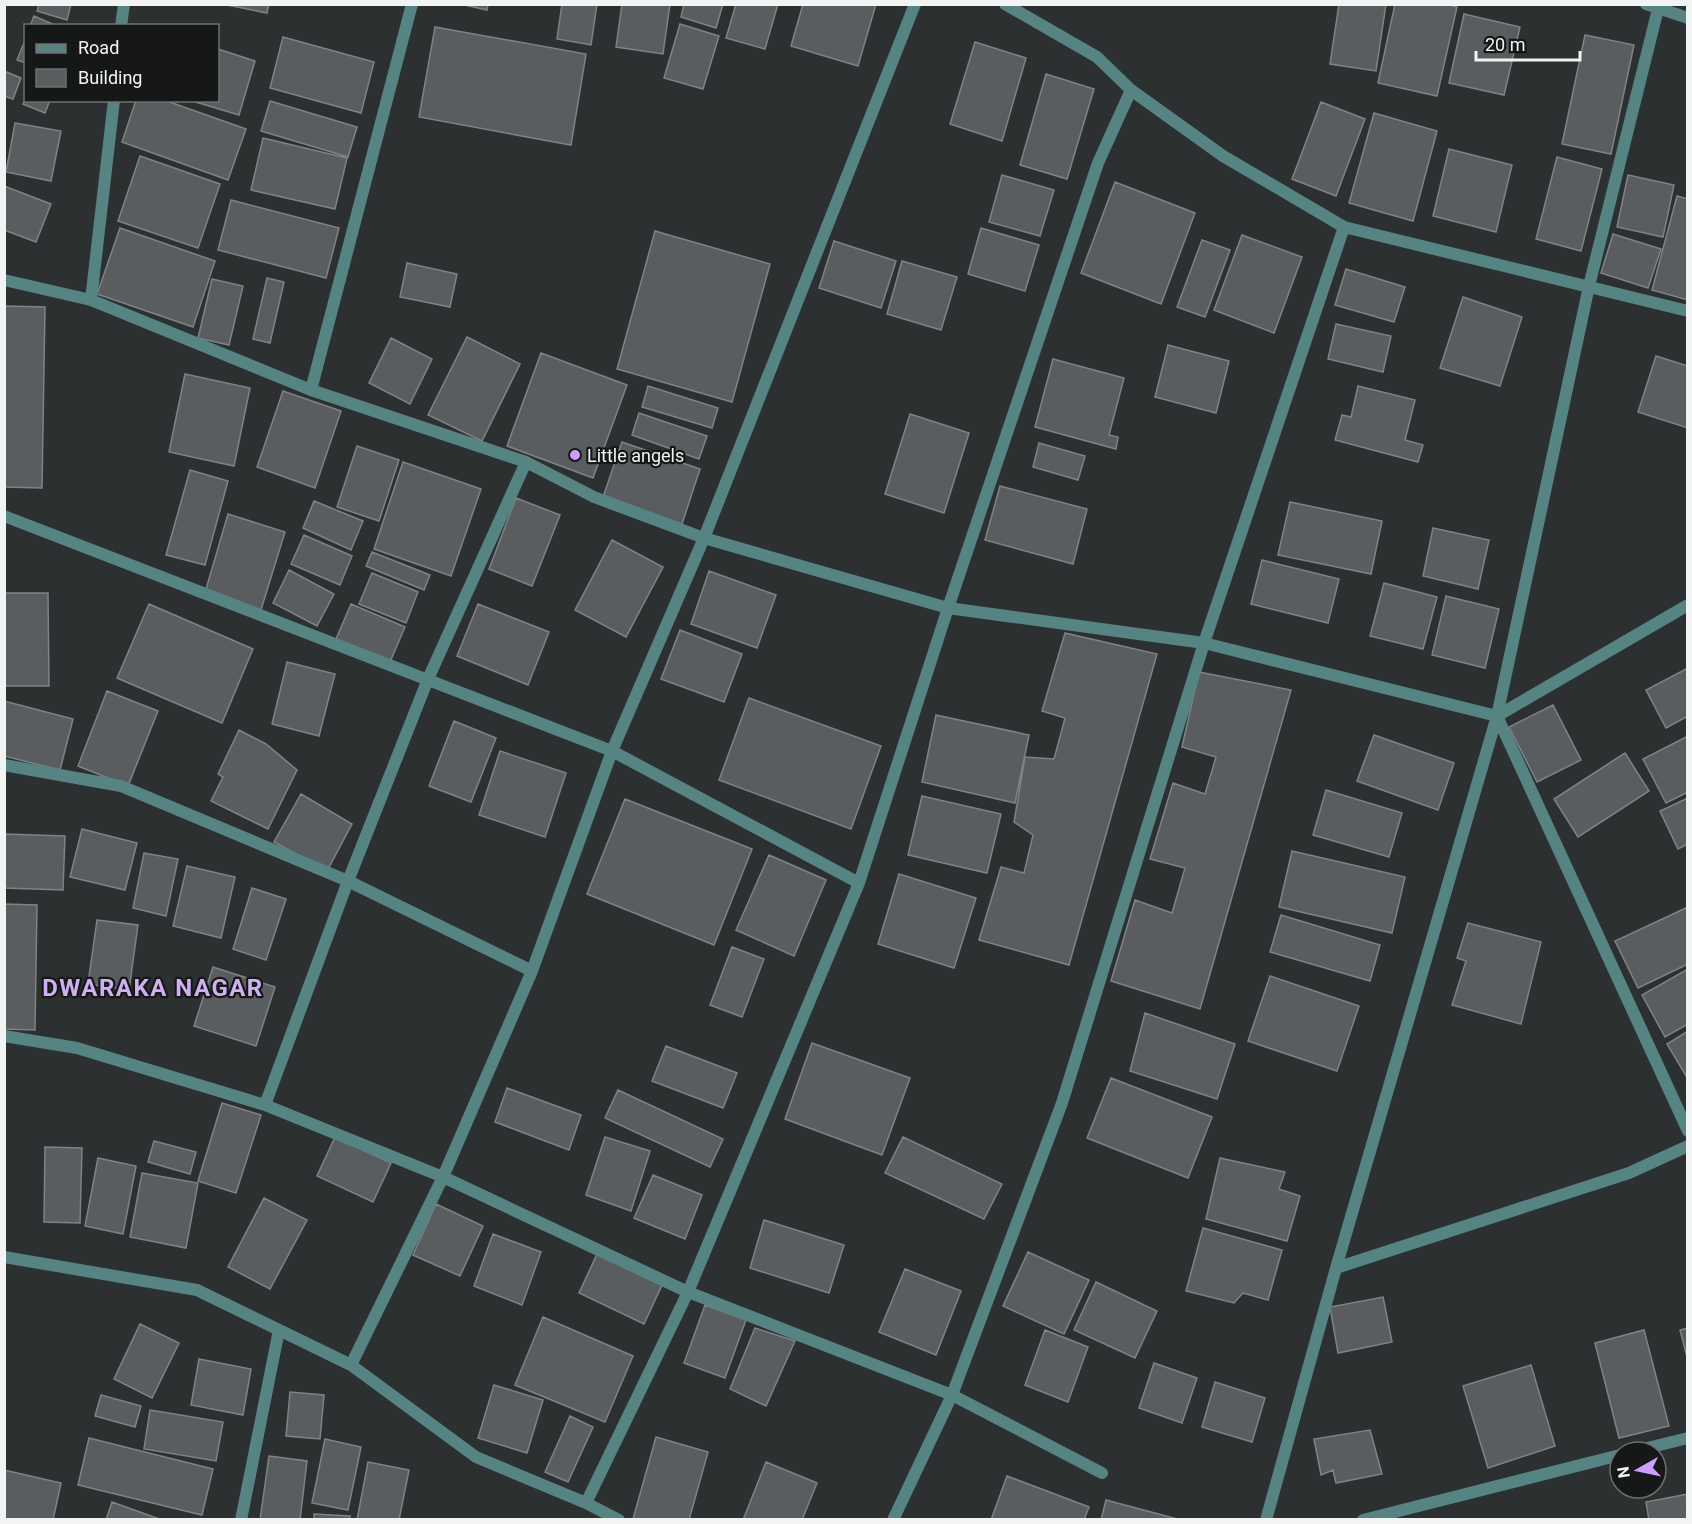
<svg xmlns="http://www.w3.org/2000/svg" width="1692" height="1524" font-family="Roboto,sans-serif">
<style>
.building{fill:#5a5d5f;stroke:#7f8385;stroke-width:1.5}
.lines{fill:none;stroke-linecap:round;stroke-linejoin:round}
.street{stroke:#558482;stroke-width:12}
.poi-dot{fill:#d09dff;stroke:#161818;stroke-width:2}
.labels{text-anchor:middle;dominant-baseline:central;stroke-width:4.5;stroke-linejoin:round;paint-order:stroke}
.poi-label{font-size:18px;fill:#f2f4f4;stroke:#161818;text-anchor:start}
.district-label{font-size:24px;font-weight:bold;letter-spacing:1.5px;fill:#d1aff3;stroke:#161818}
</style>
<rect width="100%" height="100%" fill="#2c3031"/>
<path class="building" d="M39,4H71L67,20L37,11Z
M222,4H269L267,13Z
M460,4H488L487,10Z
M562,4H597L591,45L557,39Z
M622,4H670L663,54L616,47Z
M684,4H723L716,28L681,17Z
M736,4H778L765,49L726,38Z
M803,4H876L858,66L791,46Z
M1339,4H1386L1376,71L1330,64Z
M1395,4H1447L1457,7L1437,96L1378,83Z
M1464,14L1520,27L1504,95L1449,83Z
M34,16L57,26H30Z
M680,24L719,36L703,89L664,78Z
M435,27L586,54L571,145L419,117Z
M1585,35L1634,45L1611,154L1562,144Z
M283,37L374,62L361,113L270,88Z
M26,38V63L17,60Z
M975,42L1026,58L1002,141L950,124Z
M218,49L255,61L239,115L189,100H218Z
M4,71L21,78L13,99L4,96Z
M1046,74L1094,89L1067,179L1020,165Z
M26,98V100H50L45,113L23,104Z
M136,100H164L246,129L228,180L122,142Z
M270,101L357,127L348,157L261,131Z
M1321,102L1365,119L1336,196L1292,179Z
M1374,113L1437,131L1413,221L1349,203Z
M15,123L61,131L51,181L6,172Z
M263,138L347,158L335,209L251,190Z
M1449,149L1512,165L1496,232L1433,216Z
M140,156L220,184L198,248L118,221Z
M1557,157L1602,169L1581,251L1536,239Z
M1002,175L1054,190L1040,236L989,222Z
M1628,175L1674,185L1663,237L1617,227Z
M1115,182L1195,213L1161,304L1081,273Z
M4,186L51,204L36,242L4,230Z
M1677,196L1688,199V300L1652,290Z
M231,200L339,228L326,278L218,250Z
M120,228L215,261L193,327L97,294Z
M981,228L1039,245L1025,291L968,274Z
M655,231L770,264L732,402L617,369Z
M1613,234L1661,249L1648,288L1601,273Z
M1242,235L1302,257L1274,333L1214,310Z
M1202,240L1230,250L1205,317L1177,307Z
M834,241L896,261L881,308L819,288Z
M902,261L957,277L941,330L887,314Z
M407,263L457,274L450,307L400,297Z
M1346,269L1405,287L1394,322L1335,305Z
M267,278L284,282L270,343L253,339Z
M212,279L243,286L229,345L198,338Z
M1463,297L1522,317L1500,386L1440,368Z
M4,306L45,307L42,488L4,487Z
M1336,324L1391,336L1383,372L1328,359Z
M467,337L520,364L482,441L428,415Z
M391,338L432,359L410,404L369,383Z
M1168,345L1229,361L1216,413L1155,397Z
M541,353L627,385L593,478L507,446Z
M1656,356L1688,366V428L1638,412Z
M1053,359L1124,378L1109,435L1118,437L1116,449L1035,427Z
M185,374L250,388L234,466L169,452Z
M648,386L718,408L712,428L642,407Z
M1358,386L1415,400L1405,440L1423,445L1418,462L1335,440L1342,415L1351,417Z
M283,391L341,411L315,488L257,467Z
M639,413L707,436L699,459L632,435Z
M910,414L969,433L944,513L885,494Z
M622,442L700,469L682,524L603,497Z
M1039,443L1085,456L1078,480L1033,467Z
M357,446L399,460L379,521L337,507Z
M403,462L481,489L451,576L374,549Z
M190,470L228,481L205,565L166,555Z
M1000,486L1087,509L1073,564L985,540Z
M516,498L560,515L532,586L489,569Z
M314,501L363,521L351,550L303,528Z
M1290,502L1382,521L1371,574L1278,555Z
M228,514L285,532L260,613L204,596Z
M1433,528L1489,540L1478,589L1423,576Z
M304,535L352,556L340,585L291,564Z
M612,540L663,567L626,637L575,610Z
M372,552L430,575L424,590L366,566Z
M1262,560L1339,579L1328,623L1251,604Z
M289,570L334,594L317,626L273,603Z
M709,571L776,595L757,648L691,624Z
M372,573L418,592L406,623L359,604Z
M1384,583L1437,597L1423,649L1370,636Z
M4,593H48L49,686H4Z
M1446,596L1499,609L1485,668L1432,655Z
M149,604L253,649L222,723L117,678Z
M351,604L405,627L390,662L336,639Z
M478,604L549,632L528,685L457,656Z
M680,630L742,654L724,702L661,679Z
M1065,633L1157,654L1069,965L979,940L1001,867L1024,873L1033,835L1014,822L1025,757L1054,759L1065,718L1042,711Z
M287,662L335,674L319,736L272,724Z
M1688,668V716L1666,728L1646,690Z
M1199,672L1291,690L1200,1009L1111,981L1135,900L1172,913L1185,868L1150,859L1173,783L1205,794L1216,757L1182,747Z
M107,691L158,711L128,786L78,766Z
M749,698L881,746L851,829L719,780Z
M4,701L73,719L60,770L4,756Z
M1553,705L1581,760L1537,782L1509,727Z
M936,715L1029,735L1015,803L922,782Z
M454,721L496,738L471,802L429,786Z
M239,730L266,744L297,770L268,829L211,801L223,777L218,774Z
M1374,735L1454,763L1438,810L1357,781Z
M1688,736V792L1666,803L1643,759Z
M500,751L566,773L545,837L479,815Z
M1625,753L1649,791L1578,837L1554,799Z
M1326,790L1402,813L1389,857L1313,835Z
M301,794L352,824L327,871L274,842Z
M922,796L1001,814L987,873L908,855Z
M1688,798V844L1678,849L1660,811Z
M625,799L752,849L714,945L587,894Z
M82,829L137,843L125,890L70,877Z
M4,834L65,836L63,890L4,888Z
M1292,851L1405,877L1392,933L1279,907Z
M144,853L178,859L166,916L133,908Z
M769,855L826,880L794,956L736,930Z
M187,866L235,877L221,938L173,926Z
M899,874L976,898L954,968L878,944Z
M252,888L286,899L266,960L233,949Z
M4,904L37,905L35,1030L4,1029Z
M1688,907V964L1638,988L1615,941Z
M1281,915L1380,945L1370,981L1270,952Z
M97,920L138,925L129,990L88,984Z
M1468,923L1541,942L1521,1024L1452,1005L1466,961L1457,958Z
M732,947L764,959L742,1017L710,1005Z
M213,967L275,987L256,1046L194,1026Z
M1688,969V1024L1665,1037L1642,995Z
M1270,976L1359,1006L1337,1071L1248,1041Z
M1145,1013L1235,1044L1217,1099L1130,1071Z
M1688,1031V1079L1667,1044Z
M812,1043L910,1078L882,1155L785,1119Z
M666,1046L737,1073L723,1108L652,1081Z
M1111,1078L1212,1117L1188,1178L1087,1138Z
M507,1088L581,1115L569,1150L495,1122Z
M618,1090L723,1139L710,1167L605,1118Z
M222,1103L261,1115L236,1193L198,1181Z
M335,1137L391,1163L373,1202L317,1176Z
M605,1137L650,1151L631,1211L586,1195Z
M903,1137L1002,1184L984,1219L885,1173Z
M154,1141L196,1152L190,1174L148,1162Z
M45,1147L82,1148L80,1223L44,1222Z
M98,1158L136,1166L123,1234L85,1226Z
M1220,1158L1285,1172L1279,1189L1300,1196L1287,1241L1206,1219Z
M142,1173L198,1183L186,1248L130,1237Z
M653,1175L702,1195L685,1239L634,1218Z
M264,1198L307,1220L270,1289L228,1267Z
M436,1204L483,1226L460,1276L413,1255Z
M764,1220L844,1245L829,1293L750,1268Z
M1203,1228L1282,1250L1268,1300L1243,1293L1234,1303L1186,1291Z
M493,1234L541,1252L522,1305L474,1286Z
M1028,1252L1089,1280L1064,1334L1003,1306Z
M597,1254L662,1285L644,1324L579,1293Z
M905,1269L961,1291L936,1355L879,1332Z
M1096,1282L1157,1311L1135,1358L1074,1330Z
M1383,1297L1392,1342L1338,1353L1330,1307Z
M705,1305L746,1320L725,1378L684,1363Z
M543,1317L633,1356L605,1422L515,1385Z
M140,1324L179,1343L152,1398L114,1379Z
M755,1328L795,1341L766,1406L730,1389Z
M1688,1328V1361L1680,1330Z
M1045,1330L1088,1347L1068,1402L1025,1385Z
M1644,1330L1669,1426L1619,1438L1595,1343Z
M199,1359L251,1369L243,1415L191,1405Z
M1154,1363L1197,1378L1182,1423L1139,1408Z
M1531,1365L1555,1446L1488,1468L1463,1386Z
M1215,1382L1265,1398L1252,1442L1202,1427Z
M494,1385L543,1400L527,1453L478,1438Z
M290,1392L324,1395L320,1439L286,1436Z
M101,1395L141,1406L135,1427L95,1416Z
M150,1410L223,1422L216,1461L144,1449Z
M570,1416L593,1427L568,1482L545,1472Z
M1370,1430L1382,1474L1336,1483L1333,1470L1321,1475L1314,1439Z
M656,1437L708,1452L689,1520L633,1519Z
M89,1438L213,1469L202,1515L78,1485Z
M325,1439L361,1447L348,1510L312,1503Z
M269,1456L307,1461L300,1520H260Z
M368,1462L409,1470L399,1520H357Z
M766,1462L817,1483L802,1520H743Z
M4,1470L61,1483L53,1520L4,1519Z
M1007,1476L1089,1507L1084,1520H991Z
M1688,1494V1520H1649L1646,1502Z
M1106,1500L1181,1520H1101Z
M112,1502L162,1520H106Z
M314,1514L350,1516V1520H314Z"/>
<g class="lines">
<path class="street" d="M1005,4L1097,57L1131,90L1223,156L1344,227L1688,311
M1646,4L1688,18
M121,26L124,4
M4,280L91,300L311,390L526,462L594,497L704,538L948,608L1204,643L1497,716L1688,605
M91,300L114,100
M311,390L412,4
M4,516L612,751L859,883
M1497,716L1688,1131
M4,765L121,786L348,881L532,971
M4,1036L77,1048L265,1105L443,1177L688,1292L952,1395L1102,1473
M265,1105L348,881L428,679L526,462
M4,1257L197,1290L351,1365L476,1457L586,1503L619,1520
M1336,1268L1629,1173L1688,1146
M351,1365L443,1177L532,971L612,751L704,538L915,4
M1631,1452L1688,1438
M586,1503L688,1292L859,883L948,608L1098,163L1131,90
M241,1520L279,1330
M893,1520L952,1395L1062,1103L1204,643L1344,227
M1266,1520L1336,1268L1497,716L1589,286L1658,9
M1363,1520L1620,1455"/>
</g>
<circle class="poi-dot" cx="575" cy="455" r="6"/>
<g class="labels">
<g class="poi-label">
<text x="587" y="455">Little angels</text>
</g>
<g class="district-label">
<text x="153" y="988">DWARAKA NAGAR</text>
</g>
</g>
<rect width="1692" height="1524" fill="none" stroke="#f2f4f4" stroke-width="12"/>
<rect x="24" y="24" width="195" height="78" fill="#161818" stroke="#6e7070" stroke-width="1.5"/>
<rect x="36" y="44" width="30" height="9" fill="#558482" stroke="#6e7070" stroke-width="1.5"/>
<text x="78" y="54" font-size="18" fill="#f2f4f4">Road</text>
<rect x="36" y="69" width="30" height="18" fill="#5a5d5f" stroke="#6e7070" stroke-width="1.5"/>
<text x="78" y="84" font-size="18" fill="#f2f4f4">Building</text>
<g transform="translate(1638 1470) rotate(261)"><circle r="28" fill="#161818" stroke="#6e7070" stroke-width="1.5"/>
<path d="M0-4.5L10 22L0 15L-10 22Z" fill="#d09dff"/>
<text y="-9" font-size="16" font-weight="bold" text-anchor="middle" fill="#f2f4f4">N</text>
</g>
<path d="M1476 51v9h104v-9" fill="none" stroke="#f2f4f4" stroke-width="3"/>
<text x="1485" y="51" font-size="18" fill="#f2f4f4" stroke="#161818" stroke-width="4.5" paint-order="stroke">20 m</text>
</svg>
